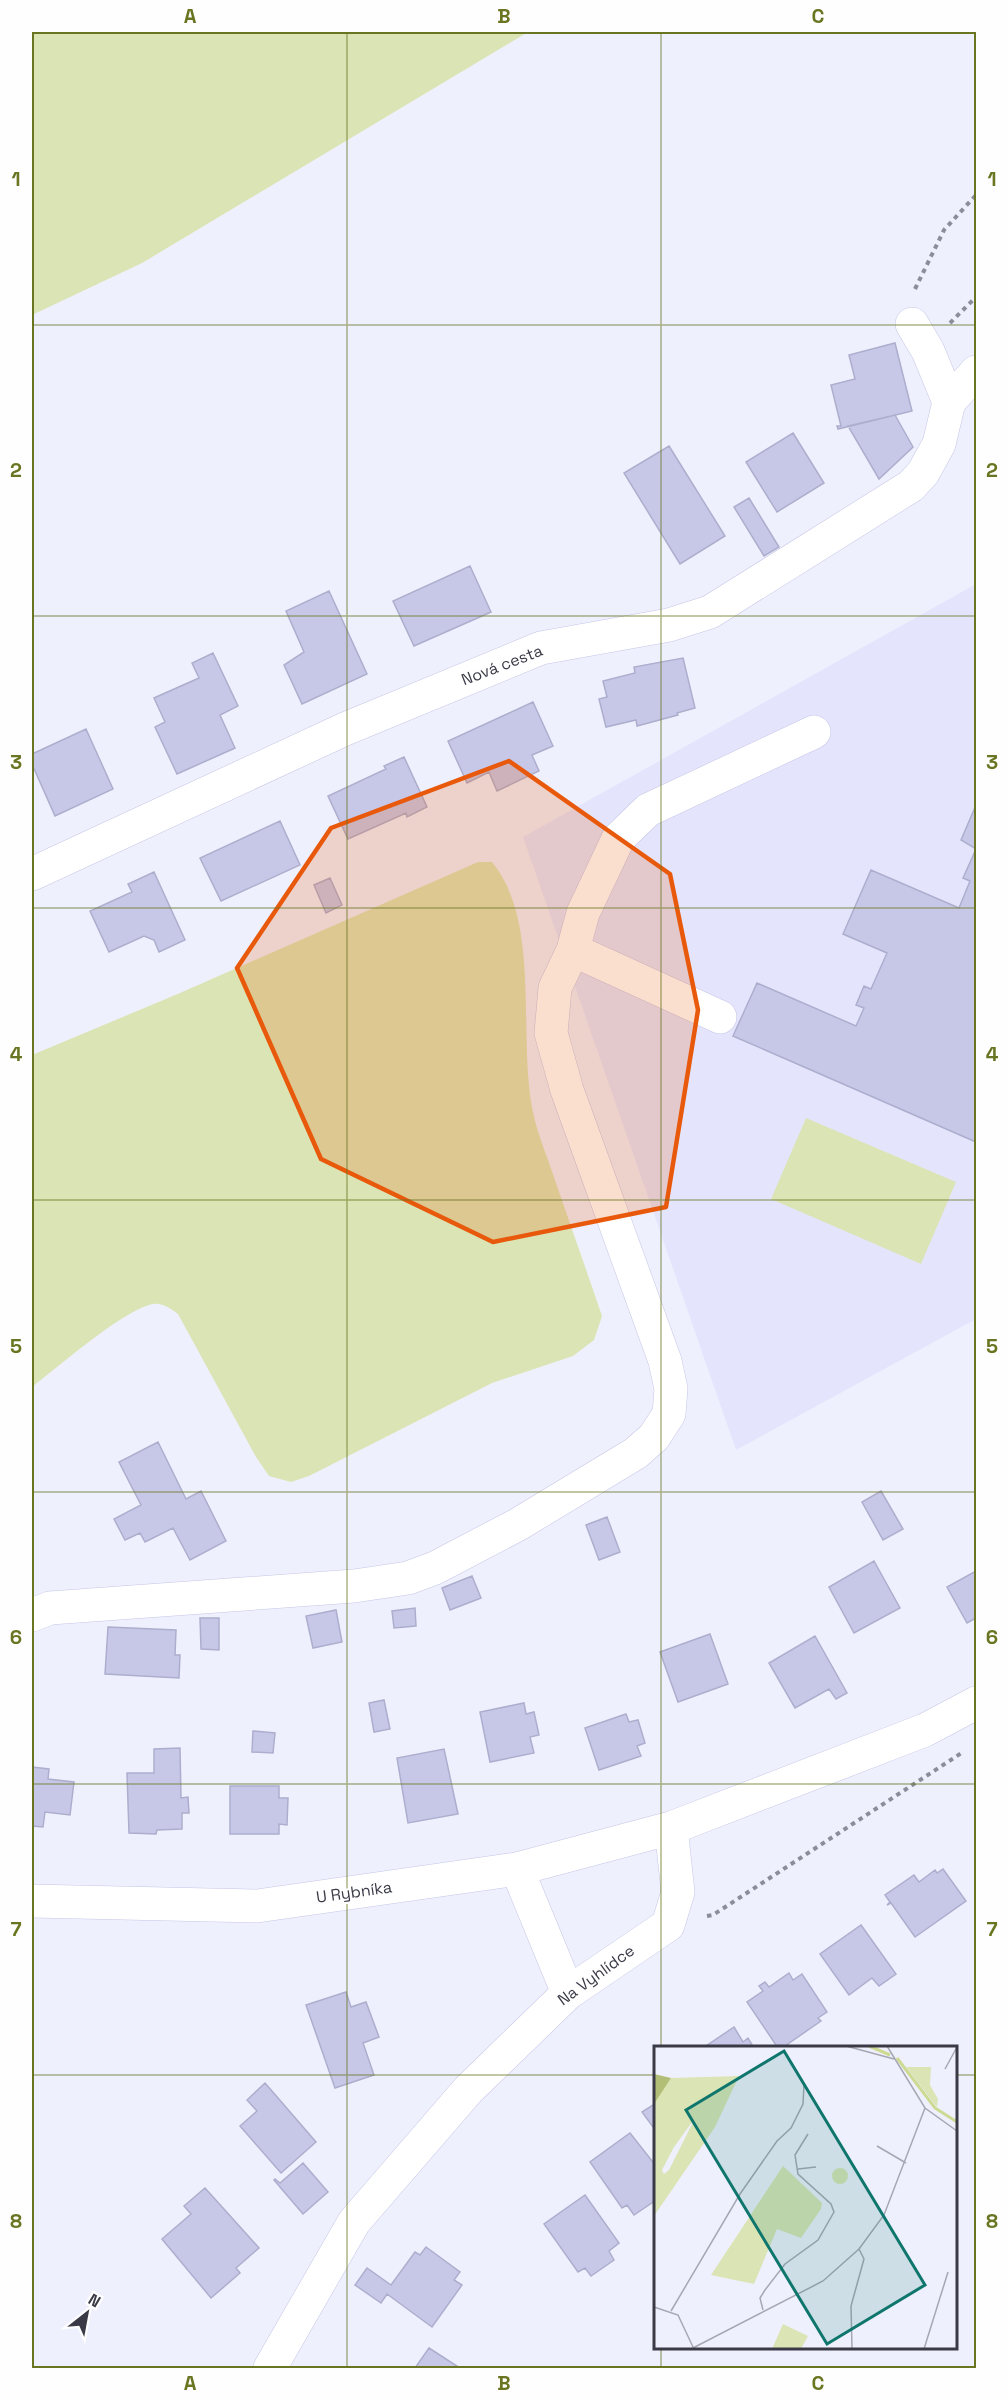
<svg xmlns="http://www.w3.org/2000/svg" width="1008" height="2400" font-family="'Space Grotesk',sans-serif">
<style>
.built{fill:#e4e5fd}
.green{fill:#dbe4b4}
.building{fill:#c7c8e8;stroke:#adaecd;stroke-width:1.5}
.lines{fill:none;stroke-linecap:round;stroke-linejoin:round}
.minor-casing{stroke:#c5c6e6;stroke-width:34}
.path{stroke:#8c8d9a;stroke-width:4;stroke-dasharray:4.5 4.5;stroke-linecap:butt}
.minor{stroke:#fff;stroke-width:33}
.marked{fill:#e8590c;fill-opacity:0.2;stroke:#e8590c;stroke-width:4.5;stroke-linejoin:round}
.grid{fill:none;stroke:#697520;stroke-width:1.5;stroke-opacity:0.55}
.labels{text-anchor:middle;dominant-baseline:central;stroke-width:4.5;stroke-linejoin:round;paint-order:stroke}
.street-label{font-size:16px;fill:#3a3a47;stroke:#fefefe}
.inset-river{fill:none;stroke:#cdda91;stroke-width:3}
.inset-road{fill:none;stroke:#a7a7b4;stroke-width:1.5}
.view{fill:#0f766e;fill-opacity:0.15;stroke:#0f766e;stroke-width:3}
.inset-edge{fill:none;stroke:#3a3a47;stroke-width:3}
.neatline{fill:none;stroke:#697520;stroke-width:2}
.grid-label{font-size:20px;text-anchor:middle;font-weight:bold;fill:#697520}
</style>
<rect width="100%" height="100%" fill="#eff0fd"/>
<path class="built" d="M976,584V1319L736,1450L523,837Z"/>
<path class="green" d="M32,32H528L142,263L32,315Z
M478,862H492C544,925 515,1045 535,1121C541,1143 550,1164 557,1186C572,1229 587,1272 602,1316L594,1340L573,1356L492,1383L309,1476L291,1482L269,1476L256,1457L178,1314C169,1308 161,1301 149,1305C117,1315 61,1365 32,1387V1055L180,993Z
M806,1118L956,1182L921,1264L771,1199Z"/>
<path class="building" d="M895,343L912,411L838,429L837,426H841L831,385L855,379L849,355Z
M895,415L913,447L879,479L848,426Z
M793,433L824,483L777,512L746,462Z
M669,446L725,536L680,564L624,473Z
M749,498L779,547L764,556L734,507Z
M470,566L491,612L414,646L393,601Z
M329,591L367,674L302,704L284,665L304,652L286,611Z
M213,653L238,706L220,715L235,748L177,774L155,727L165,722L154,698L199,678L192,663Z
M683,658L695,708L677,713L678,715L637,726L636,720L606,727L599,699L607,697L603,681L635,673L634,667Z
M533,702L553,746L532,755L539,771L497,791L489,772L467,783L448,741Z
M86,729L113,789L55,816L32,764V754Z
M404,757L427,807L407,817L406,813L348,839L328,796L386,769L384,766Z
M976,805V849L961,840Z
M280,821L300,865L221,901L200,858Z
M976,849V1142L733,1036L757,983L856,1026L864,1008L856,1005L864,986L871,989L887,953L843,934L871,870L959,908L970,881L963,878Z
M154,872L185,940L159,952L154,940L144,936L109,952L90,911L132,892L128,884Z
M330,878L342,905L326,913L314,885Z
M158,1442L186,1499L201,1491L226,1541L190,1560L173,1528L145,1542L140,1533L125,1540L114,1519L141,1505L119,1462Z
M881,1491L903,1529L883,1540L862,1502Z
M607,1517L620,1552L599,1560L586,1525Z
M874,1561L900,1608L854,1633L829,1587Z
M976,1571V1618L967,1623L947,1587Z
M472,1576L481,1598L450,1610L442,1588Z
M415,1608L416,1626L394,1628L392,1611Z
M336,1610L342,1642L313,1648L306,1616Z
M200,1618H219V1650L201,1649Z
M108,1627L176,1630L175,1655H180L179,1678L105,1674Z
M710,1634L728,1684L678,1702L660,1652Z
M815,1636L847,1693L836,1699L829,1689L795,1708L769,1663Z
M384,1700L390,1729L374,1732L369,1703Z
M524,1703L526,1714L534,1712L539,1735L530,1737L534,1753L490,1762L480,1712Z
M626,1714L629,1722L638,1720L645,1743L637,1746L641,1756L599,1770L585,1728Z
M253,1731L275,1733L273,1753L252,1752Z
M180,1748L181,1798L188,1797L189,1813H182V1829L157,1830L156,1834L129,1833L127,1773H154V1749Z
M444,1749L458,1814L408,1823L397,1758Z
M32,1767L49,1769L48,1779L74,1782L70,1815L45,1812L43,1827L32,1826Z
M230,1786H279V1798H288L287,1825L279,1824V1834H230Z
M943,1869L966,1901L915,1937L891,1903L887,1905L890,1902L885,1895L914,1875L919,1882L935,1870L937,1873Z
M861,1925L896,1974L879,1986L872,1978L849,1995L820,1954Z
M789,1973L793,1980L802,1974L827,2012L818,2018L821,2021L782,2048H778L747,2002L763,1991L759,1986L765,1982L769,1987Z
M346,1992L351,2007L366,2002L379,2037L363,2043L374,2075L335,2088L306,2005Z
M734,2027L743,2042L748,2038L754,2048H703Z
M265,2083L316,2142L281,2173L240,2126L257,2111L247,2100Z
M656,2103V2131L642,2112Z
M630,2133L656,2166V2200L634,2215L627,2205L622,2208L590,2162Z
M303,2163L328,2192L303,2214L274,2180L275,2179L280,2183Z
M205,2188L259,2248L236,2268L240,2273L211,2298L162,2239L191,2214L184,2206Z
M585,2195L619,2243L609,2251L614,2260L591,2276L585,2268L578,2272L544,2224Z
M426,2247L460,2272L454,2280L462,2285L432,2327L387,2294L381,2303L355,2285L367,2268L391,2285L415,2252L420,2255Z
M429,2348L460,2368H415Z"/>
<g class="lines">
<defs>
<path id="minor" d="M912,324L928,351L949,402
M32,874L345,729L541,648L669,625L710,612L911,486L923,473L939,444L949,402L976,372
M573,950L720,1017
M32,1615L50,1608L354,1586L408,1578L435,1568L517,1525L636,1453L654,1437L669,1414L671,1389L665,1361L567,1090L551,1033L555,988L573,950L583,913L618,839L648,810L814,732
M517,1869L568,1993
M32,1901L257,1906L517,1869L671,1828L925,1730L976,1703
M270,2368L354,2222L468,2090L568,1993L668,1925L678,1892L671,1828"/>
</defs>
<use href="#minor" class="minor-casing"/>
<path class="path" d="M915,289L944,230L976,195
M950,323L976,297
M707,1916L713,1915L963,1752"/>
<use href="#minor" class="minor"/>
</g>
<path class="marked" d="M509,761L670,874L698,1010L666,1207L493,1242L321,1159L237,968L331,828Z"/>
<path class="grid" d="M347,32V2368M661,32V2048M32,325H976M32,616H976M32,908H976M32,1200H976M32,1492H976M32,1784H976M32,2075H656M956,2075H976M661,2348V2368"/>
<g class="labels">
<g class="street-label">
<text transform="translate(502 665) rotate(-21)">Nová cesta</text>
<text transform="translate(354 1892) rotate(-8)">U Rybníka</text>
<text transform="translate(596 1975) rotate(-36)">Na Vyhlídce</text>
</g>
</g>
<g transform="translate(654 2046)">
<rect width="303" height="303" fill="#eff0fd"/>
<path d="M252,21H277L276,39L284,53L283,61ZM85,30L61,81L0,170V58L5,48L17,32ZM41,72L15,124L10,128L8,124L20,101ZM129,120L168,157L167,163L147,192L123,183L100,238L57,229ZM178 130a8 8 0 1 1 16 0a8 8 0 1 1-16 0ZM129,278L154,290L147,303H118Z" fill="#dbe4b4" fill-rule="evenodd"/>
<path d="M0,28L17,32L0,58Z" fill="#b2be76"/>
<path class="inset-river" d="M215,0L236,9M243,12L281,62L303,76"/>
<path class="inset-road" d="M192,0L240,13M233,0L271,62L303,85M291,23L303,1M223,100L252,117M144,123L162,121M0,261L24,269L39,301M109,264L106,252L111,244L131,218L164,194L180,166L177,158L144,128L141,109L154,88M17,265L86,148L123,95L137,82L149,58L150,38M37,303L169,235L205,203L230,169L271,62M198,303L197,260L210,213L205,203M270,303L294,226"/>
<path class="view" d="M130,5L271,239L173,298L32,64Z"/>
<rect width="303" height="303" class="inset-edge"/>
</g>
<rect width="1008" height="2400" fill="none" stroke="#fefefe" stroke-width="66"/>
<g transform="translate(87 2313) rotate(31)" stroke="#fefefe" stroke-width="4.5" paint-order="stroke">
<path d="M0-4.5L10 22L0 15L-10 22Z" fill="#3a3a47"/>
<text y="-9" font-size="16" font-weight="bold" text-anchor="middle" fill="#3a3a47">N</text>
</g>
<rect x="33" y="33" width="942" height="2334" class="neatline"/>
<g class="grid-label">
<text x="190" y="23">A</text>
<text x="504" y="23">B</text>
<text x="818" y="23">C</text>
<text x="16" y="186">1</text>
<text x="992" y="186">1</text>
<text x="16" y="477">2</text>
<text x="992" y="477">2</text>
<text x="16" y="769">3</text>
<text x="992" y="769">3</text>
<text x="16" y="1061">4</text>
<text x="992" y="1061">4</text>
<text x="16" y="1353">5</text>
<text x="992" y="1353">5</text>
<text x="16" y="1644">6</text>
<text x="992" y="1644">6</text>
<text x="16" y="1936">7</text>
<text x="992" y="1936">7</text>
<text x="16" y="2228">8</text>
<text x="992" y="2228">8</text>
<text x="190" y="2390">A</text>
<text x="504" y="2390">B</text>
<text x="818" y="2390">C</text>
</g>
</svg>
